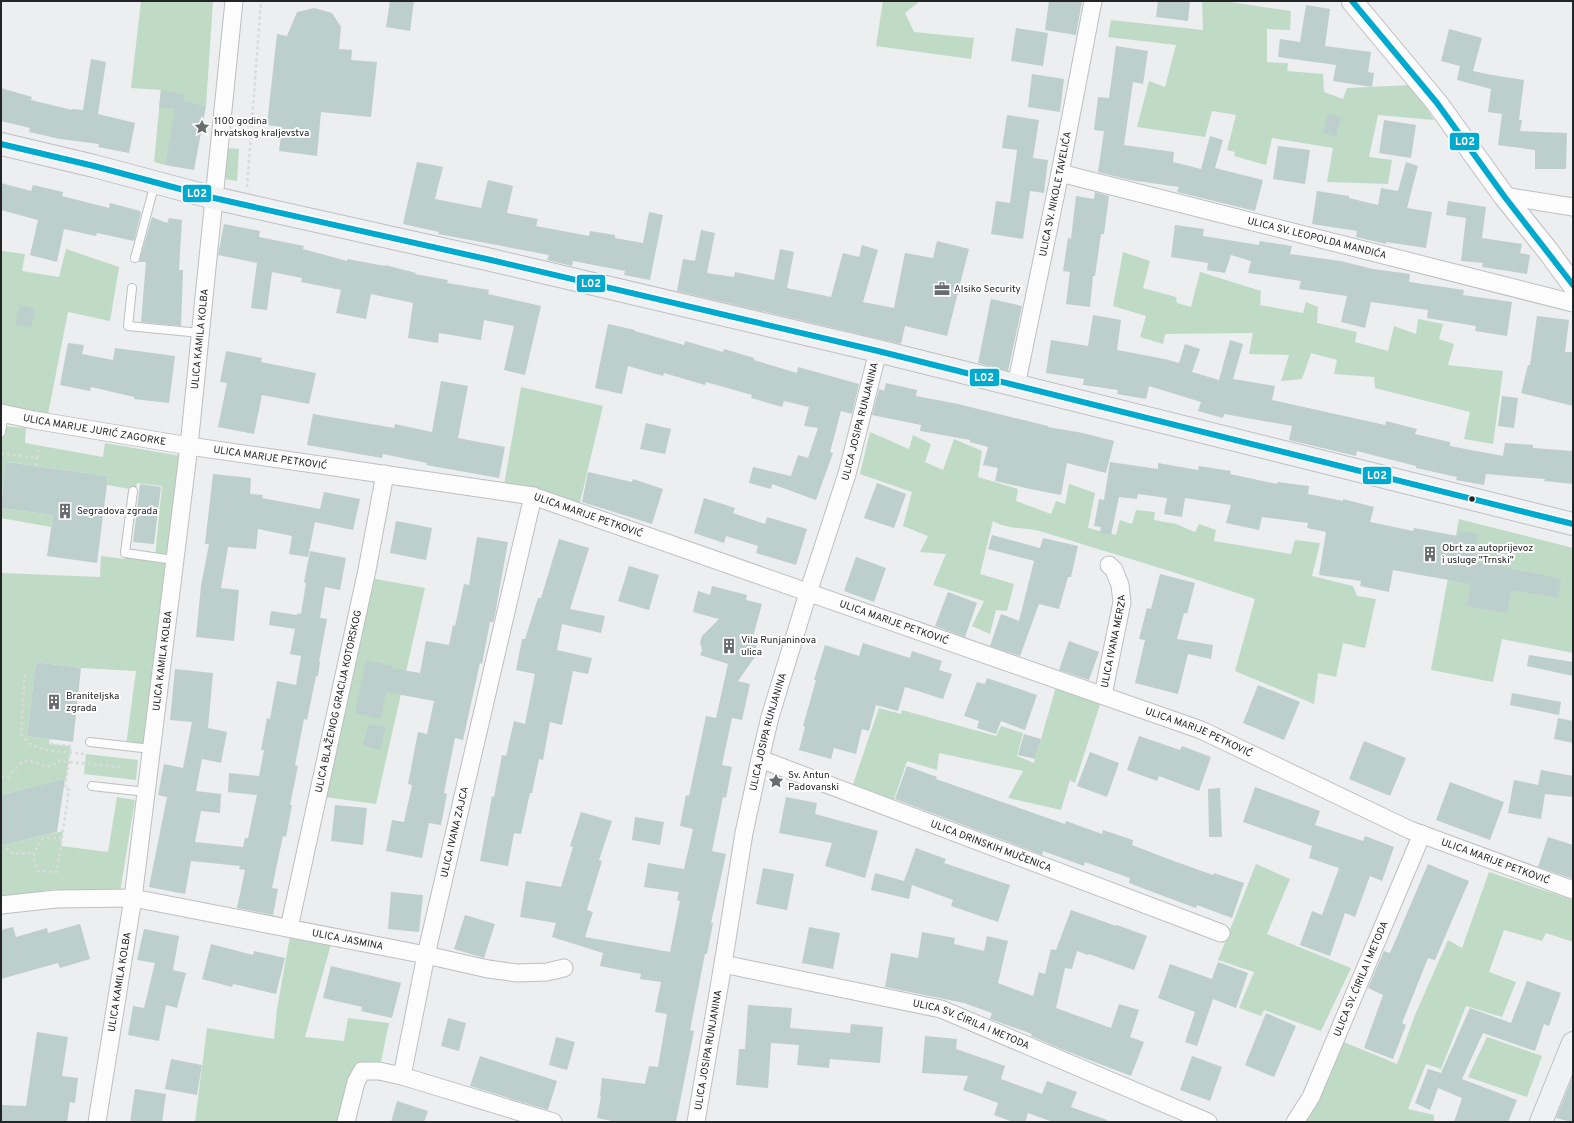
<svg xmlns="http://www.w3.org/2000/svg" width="1574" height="1123" font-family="Overpass,sans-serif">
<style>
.green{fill:#bfdbc6}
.building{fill:#bccfcc}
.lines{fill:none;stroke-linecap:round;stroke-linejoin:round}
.service-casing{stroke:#bdbfc0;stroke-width:10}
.minor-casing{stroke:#bdbfc0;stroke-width:19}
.tertiary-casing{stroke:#bdbfc0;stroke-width:23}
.secondary-casing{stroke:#bdbfc0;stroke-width:24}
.path{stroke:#d9dada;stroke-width:2.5;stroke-dasharray:3 3;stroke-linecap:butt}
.service{stroke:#fcfcfd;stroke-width:8}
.minor{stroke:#fcfcfd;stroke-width:17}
.tertiary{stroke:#fcfcfd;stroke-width:21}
.secondary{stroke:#eff1f3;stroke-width:22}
.bus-1-casing{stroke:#fff;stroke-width:9}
.bus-1{stroke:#00a9ce;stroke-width:6}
.bus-dot{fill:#232425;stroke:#fff;stroke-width:1.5}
.labels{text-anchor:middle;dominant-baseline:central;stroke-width:4;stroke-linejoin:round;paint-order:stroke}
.poi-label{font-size:10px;fill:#232425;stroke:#fff;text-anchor:start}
.street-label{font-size:10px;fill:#232425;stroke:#fff}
.line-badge{stroke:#fff;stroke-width:1.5}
.badge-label{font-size:11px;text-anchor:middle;font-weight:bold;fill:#fff}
</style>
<rect width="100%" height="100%" fill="#eceeef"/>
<path class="green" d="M141,1H213L206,106L191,103L171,134L165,165L154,162L161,90L131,88Z
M883,1H920L905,13L914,32L974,38L971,59L876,46Z
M1202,1H1223L1291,11L1290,30L1267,29V62L1288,63L1287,71L1323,74L1324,92L1343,99L1347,88L1412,85L1434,120L1378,115L1369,157L1392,160L1388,184L1327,182L1333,148L1272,138L1266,165L1234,156L1235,152L1227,150L1236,115L1212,111L1205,137L1137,127L1149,81L1165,87L1176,45L1108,37L1111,20L1203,30Z
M226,148L239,149L237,181L224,179Z
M66,249L119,267L110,321L68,312L48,414L1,413L2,251L25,254L22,271L59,277Z
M1123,252L1150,261L1143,288L1176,297L1177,303L1191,307L1200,272L1261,291L1260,305L1303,313L1306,302L1318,307L1317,323L1357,332L1355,342L1388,351L1394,326L1416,334L1418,319L1443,324L1439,339L1454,344L1448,365L1503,371L1493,444L1464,439L1470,412L1375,388L1374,377L1334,374L1337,360L1311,353L1302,379L1281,381L1289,355L1249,354L1253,333L1165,334L1163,344L1140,337L1146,316L1113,306Z
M521,387L603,406L578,511L503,491Z
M2,426L26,428L25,443L103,457L105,443L181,456L151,749L126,746L136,671L81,668L36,662L27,736L49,739V744L71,746L66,779L1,795V573L100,577L101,556L125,559V553L155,557L162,486L137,483L136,490L107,485L108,476L7,462L1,503Z
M870,432L909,449L913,435L931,444L925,462L943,470L954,439L982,451L978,477L1018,489L1016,501L1051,514L1056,501L1065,504L1069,484L1095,493L1088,528L1116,535L1120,520L1132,524L1136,510L1155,512L1154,520L1176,524L1195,532L1199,524L1216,530L1214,541L1291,554L1295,540L1320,543L1312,576L1353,586L1357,596L1376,599L1365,648L1343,643L1336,677L1318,673L1314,704L1235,671L1255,599C1185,575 1114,554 1043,532C1027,527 1008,530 993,521L980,574L1014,584L1007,611L996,610L990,634L972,626L984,601L933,585L946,554L920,552L928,536L903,526L912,492L860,474Z
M1,508L53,515L51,527L1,518Z
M1459,519L1573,548V653L1502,639L1493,682L1431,670Z
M365,577L425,588L376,804L318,796Z
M1058,680L1103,695L1075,783L1070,780L1061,810L1008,798L1023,771L939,753L937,770L907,761L891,808L850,793L879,708L901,714L902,710L996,736L1001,726L1023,733L1017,756L1034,763Z
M86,754L138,760L136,780L84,774Z
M117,797L135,800L119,898L56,899L55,889L1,899V846L63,831L61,846L108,852Z
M1256,864L1290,879L1267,934L1351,968L1321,1031L1264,1010L1261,1016L1239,1008L1254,972L1218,960Z
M1489,872L1573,900V942L1546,933L1542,941L1504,930L1489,972L1516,982L1502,1017L1466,1006L1441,1069L1426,1064L1408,1109L1434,1115V1122H1301L1339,1040L1397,1064L1415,1015L1448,940L1462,948Z
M291,930L333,937L305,1037L344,1041L348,1018L389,1023L379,1071H362L346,1122H195L207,1028L274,1039L277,1009Z
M1487,1037L1542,1056L1527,1097L1468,1077Z"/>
<path class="building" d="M390,1H414L410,31L386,27Z
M1049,1H1082L1076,35L1045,30Z
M1158,1H1190L1188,21L1156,17Z
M1306,5L1330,9L1325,46L1371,52L1368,72L1374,73L1372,87L1333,81L1336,65L1278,57L1280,39L1300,42Z
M314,8L332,13L341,27L339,49L352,50L351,60L377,62L371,117L321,112L317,156L279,151L282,127L267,125L277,34L287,36L297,12Z
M1016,28L1048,33L1043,66L1011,61Z
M1449,29L1482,38L1473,71L1492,75L1524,80L1519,120H1522L1520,131L1567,133L1566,169H1535V150L1498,145L1502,114L1488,112L1491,89L1457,80L1460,66L1441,61Z
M1116,46L1148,51L1143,84L1133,82L1124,145L1174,152L1173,162L1201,169L1210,136L1223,140L1215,168L1263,180L1255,211L1177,192L1179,187L1130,180L1098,172L1104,131L1094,130L1098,97L1109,98Z
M91,59L106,62L98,114L135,123L129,153L98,147L99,144L60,139L29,132L30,128L1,121V88L32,97L31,100L72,110V109L83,110Z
M1032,74L1064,79L1060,112L1028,107Z
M161,90L184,94L183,101L206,106L194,170L165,165L175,109L159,107Z
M1328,114L1341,117L1336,137L1323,133Z
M1007,115L1039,120L1033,158L1048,160L1044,193L1030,191L1023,239L991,234L996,201L1010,203L1017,150L1002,148Z
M1384,120L1416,125L1411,158L1379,153Z
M1278,146L1310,150L1305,184L1273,179Z
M417,162L443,167L435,199L481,208L488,180L513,186L507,213L538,219L536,226L589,236L590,231L615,235V238L643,243L649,212L663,215L650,280L624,275L625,271L573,261L572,266L547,260L549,255L438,234L439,232L403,224Z
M1406,162L1418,166L1407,208L1432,212L1426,248L1386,242V244L1356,237L1357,231L1312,224L1317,191L1349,196V198L1378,205L1381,188L1398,191Z
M1,183L31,191L33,185L63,192L62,196L109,208L110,203L140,211L141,213L134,241L97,233L96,236L64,229L57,262L30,255L38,220L1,210Z
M1095,192L1109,196L1104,234H1101L1095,276H1093L1090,307L1066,304L1070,272L1063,271L1068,238L1071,239L1076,196L1094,199Z
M1448,201L1486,207L1482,238L1522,244L1520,253L1530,255L1527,274L1482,267L1483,263L1461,261L1466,218L1446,215Z
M152,217L167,223L169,218L182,220L179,270H183L181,326L141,322L146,262H139Z
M224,224L260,231L259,237L304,246L303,249L347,261V259L385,266V265L416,273L415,274L448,280L447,283L489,290L488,294L541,306L525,375L504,370L514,326L484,320L481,340L439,333L438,343L408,338L413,303L371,294L366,319L336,313L341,290L301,282L302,278L272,272L267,310L251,308L257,263L218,255Z
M1175,225L1204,229L1203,236L1259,245L1260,241L1292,246L1290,254L1340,261L1373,269L1410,274L1409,282L1464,290L1463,295L1512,302L1507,336L1475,331L1476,326L1427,318L1428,310L1371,302L1365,328L1341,322L1347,296L1299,289L1301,281L1248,273L1251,261L1231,255L1225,273L1207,270L1208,263L1171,257Z
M701,230L715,233L707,273L734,277L735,272L774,280L780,249L794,252L787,288L831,297L843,253L859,257L862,245L878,250L863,302L894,308L905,253L933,258L937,241L969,249L947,336L905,326L901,344L677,291L683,259L695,261Z
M991,299L1022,306L1008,371L978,363Z
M19,305L35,309L31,328L15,325Z
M1093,315L1121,320L1117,350L1165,359L1179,363L1185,344L1200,349L1192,372L1219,380L1230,340L1243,344L1233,379L1275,386L1272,400L1385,425L1386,421L1417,429L1415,434L1450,442V446L1503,456L1505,443L1533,445V448L1573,451V484L1544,481L1545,479L1486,474L1484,485L1456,480L1457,477L1416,468V466L1357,451L1356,456L1289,440L1292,426L1224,414L1223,418L1198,411L1201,402L1149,386L1146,399L1117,394L1118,390L1083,385L1084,379L1046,373L1051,340L1088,346Z
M1537,316L1569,320L1565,352H1573V406L1521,393L1528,365H1530Z
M608,324L635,330V331L684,345L685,341L723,352L724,349L754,358V360L797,373L798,367L859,384L852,414L841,411L830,452L833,453L816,500L772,484L771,489L749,483L753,467L791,476L798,455L808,458L818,428L804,426L809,407L784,401L782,407L751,398L752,395L706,382L705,385L664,373L663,376L628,366L622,394L595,388Z
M68,343L84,345L82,354L113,360L115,348L175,356L169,403L134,399V397L91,387L90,391L60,385Z
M226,351L262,358L261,362L316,373L309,404L262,395L254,434L218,427L227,383L220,382Z
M441,381L468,386L458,438L505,447L499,478L426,465L427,463L383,454L382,458L307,445L313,414L394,428L395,424L432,432Z
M886,383L917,390L916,396L958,404L1048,426V427L1083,433L1114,441L1106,473L1067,463L1061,495L1030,489L995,481L998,468L983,465L988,447L970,442V440L920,431L921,425L872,415L879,389L884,391Z
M1502,396L1518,398L1514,428L1498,426Z
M646,423L671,429L665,454L640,449Z
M6,462L108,476L97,563L47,556L53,515L1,508Z
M1110,462L1158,469V463L1198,470L1199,466L1231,471L1230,474L1277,484V482L1309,486L1308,494L1343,501V499L1374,507L1370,522L1413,531L1414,528L1458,536L1459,531L1478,534L1474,561L1561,579L1558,598L1511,590L1507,613L1467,606L1471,584L1393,570L1389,592L1360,586L1361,581L1319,575L1326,532L1307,528L1308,523L1262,517L1259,530L1226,523L1231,505L1185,498L1182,517L1164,514L1167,498L1138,494L1137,499L1119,497L1111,535L1100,533L1101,527L1094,526L1099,499L1104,500Z
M588,472L632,482L633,479L663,489L652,524L582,502Z
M213,474L251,478L250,494L263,495L262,498L320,509L324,492L360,499L353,530L315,522L308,557L289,554L292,536L258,529L256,549L228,547L221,588L239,590L234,641L196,637L201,586L209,544H205Z
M877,483L906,494L894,528L864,518Z
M140,484L161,487L154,544L133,542Z
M704,498L735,508L733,513L765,524L767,517L807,529L796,565L756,553L758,546L726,536L724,543L694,533Z
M396,521L432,528L426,560L390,553Z
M992,535L1040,548L1043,538L1078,546L1071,577H1068L1059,609L1039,604L1020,656L990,646L1001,614L1019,621L1034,561L988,549Z
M477,537L508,542L494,620L493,622H490L482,664L480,663L463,740L455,738L444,793L447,794L441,825L429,823L422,858L386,851L392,820L404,822L412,785L408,784L418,732L427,734L434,701L386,692L381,719L355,713L366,660L392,666L391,668L420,673L426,641L449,645L453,625L455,626L464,584L469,585Z
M559,539L589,548L570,609L605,616L601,633L562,624L557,650L592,658L588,674L573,671L562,725L550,722L543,760L539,759L532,793H530L521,834L514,833L508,866L480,861L492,796L494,797L502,755L506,756L514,721L525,724L535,674L516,670L522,639H525L538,598H541Z
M310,551L346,558L340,590L325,587L320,618L327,619L319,662H320L318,676H316L307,720L304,719L295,765L298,766L290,805H292L286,837L283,836L272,888L278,889L273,915L237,908L245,870L239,869L240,866L191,861L185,894L149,887L167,797L158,795L164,764L183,768L192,722L170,720L175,669L213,673L208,728L227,732L221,763L202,759L196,791L221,794L220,813L201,811L195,842L243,847L245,838H248L257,795L228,792L229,773L259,776L264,750H261L267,718L270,719L277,681L296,685L301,656L290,654L295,629L269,625L271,611L297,615L298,613L301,614L306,583L304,582Z
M856,557L886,568L874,602L844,591Z
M629,566L659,575L649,610L618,601Z
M1160,574L1195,583L1187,614L1184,613L1177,639L1213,645L1211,659L1188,654L1178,694L1135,683L1145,640L1139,639L1147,608L1151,609Z
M712,586L747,595L746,600L762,604L753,637L757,642L756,647L757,654L738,681L750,684L742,720L732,718L722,765L732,767L726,798L723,797L712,851L726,854L711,923H713L707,954H705L690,1030L694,1031L676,1122H617L597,1118L601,1096H600L602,1078L645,1084L649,1066L658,1067L667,1014L655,1012L661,982L640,979L641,974L600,966L603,953L552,937L556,923L520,917L526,881L561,887L573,847L570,846L581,812L612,821L599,860L602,861L587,910L593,912L585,937L670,952L680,901L677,900L679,892L644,887L648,863L684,869L693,829L680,826L686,795L689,796L706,716L716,718L728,664L700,655L702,650L700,642L702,636L719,619L693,612L698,591L710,595Z
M948,592L977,603L965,637L935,626Z
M1069,641L1099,652L1089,680L1059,670Z
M863,643L910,658L912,651L942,661L939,670L952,674L943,699L905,687L898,711L876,705L869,731L862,729L856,754L834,748L831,759L799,750L805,727L803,726L816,680H814L825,645L859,656Z
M1529,655L1573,662V676L1527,666Z
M36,662L81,668L73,742L27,736Z
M987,678L1037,695L1025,730L1001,721L996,734L977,728L979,721L964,716L977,682L985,684Z
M1258,685L1300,702L1284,740L1243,723Z
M1512,693L1561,702L1559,715L1510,705Z
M1558,718L1573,721V743L1554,739Z
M369,724L386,727L380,750L363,745Z
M1024,734L1041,739L1035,759L1018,755Z
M1139,736L1180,750L1182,746L1211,757L1199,791L1159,776L1157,781L1127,770Z
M1364,741L1406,758L1390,796L1349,779Z
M1090,752L1119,763L1107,797L1077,786Z
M907,766L937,777L936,779L1065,824L1066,821L1102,834L1103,830L1133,840L1132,845L1171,860L1213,875L1214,873L1244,883L1232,918L1197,905L1196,908L1166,897L1129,883L1130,878L1085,862L1084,866L1043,851L1042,855L895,799Z
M1541,770L1573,776V797L1545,794L1541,819L1508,813L1514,780L1538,785Z
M65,779L57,832L1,846V795Z
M1450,782L1504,802L1490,840L1436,820Z
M1255,787L1320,811L1315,825L1363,841L1365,836L1394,847L1382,881L1370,876L1355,917L1345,913L1330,956L1300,945L1312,911L1322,915L1339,868L1309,858L1312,846L1243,822Z
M1220,788L1222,837H1209L1208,789Z
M786,797L817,803L815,814L878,831L865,878L825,866L832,843L779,833Z
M335,805L367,808L363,845L331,841Z
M635,817L664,822L660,845L632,840Z
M1548,837L1573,845V879L1538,867Z
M916,848L946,859L944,863L1010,885L998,922L951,906L953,900L912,885L909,899L871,890L875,873L904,881Z
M1428,864L1469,881L1435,960L1428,958L1402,1023L1406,1025L1393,1059L1364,1048L1383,995L1368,988L1384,951L1390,953Z
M763,868L794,874L787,910L756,904Z
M391,892L423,895L419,932L388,929Z
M1071,910L1116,926L1117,925L1147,936L1134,970L1089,954L1088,955L1077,951L1072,969L1065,968L1056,1008L1111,1028L1119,1004L1139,1010L1130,1037L1144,1042L1131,1076L1061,1049L1031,1036L1032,1034L990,1019L992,1013L964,1003L885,987L891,953L918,958L922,932L955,938L954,944L984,951L987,936L1008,941L998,983L1033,996L1039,972L1045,974L1051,949L1056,950Z
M465,915L495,924L484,958L454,949Z
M80,924L90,959L60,968L58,963L1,979V930L13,927L16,937L47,928L48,933Z
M809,927L840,933L833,969L802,963Z
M144,929L179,936L173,970L186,973L177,1008L166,1005L159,1041L128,1035L133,1006L144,1008L155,963L137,960Z
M211,944L253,955L254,951L285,958L276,994L233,984L232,987L202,979Z
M1218,962L1248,973L1236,1008L1213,999L1197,1046L1185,1042L1195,1012L1158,998L1170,964L1212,979Z
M331,966L401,983L392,1018L361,1011L362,1007L323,998Z
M1527,981L1561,993L1549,1026L1544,1024L1535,1051L1483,1033L1462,1079L1517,1100L1508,1122H1454L1462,1098L1438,1088L1430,1110L1415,1103L1428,1069L1441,1073L1470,1008L1511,1023Z
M748,1005L792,1008L790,1028L850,1033L851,1024L883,1027L880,1063L830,1059L829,1068L797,1065L799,1045L771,1043L768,1088L736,1085L739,1049H745Z
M1266,1013L1296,1026L1274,1077L1245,1065Z
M448,1018L466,1023L459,1051L441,1046Z
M37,1032L68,1037L62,1076L78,1078L75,1103L70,1102L67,1122H1V1105L26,1106Z
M925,1036L957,1039L956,1049L1005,1066L1001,1079L1042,1094L1047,1081L1077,1092L1071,1107L1107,1120L1106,1122H1053L1028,1113L1025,1122H1013L994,1115L998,1103L963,1090L968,1076L922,1073Z
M556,1037L575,1042L567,1070L549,1065Z
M480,1056L557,1081L548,1110L470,1086Z
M1192,1056L1222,1067L1210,1101L1180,1090Z
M171,1059L202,1065L197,1095L165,1089Z
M1573,1076V1122H1572L1556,1118Z
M135,1089L166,1094L162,1122H130Z
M397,1101L428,1111L424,1122H391Z"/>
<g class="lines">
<defs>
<path id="service" d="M135,258L155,183
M132,288L128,326L200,333
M1,432L4,414
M133,491L125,553L174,560
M90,742L151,749
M92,786L146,792"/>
<g id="minor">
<path id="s1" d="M1060,173L1573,303"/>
<path d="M1504,196L1573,207"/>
<path id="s2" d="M1016,386L1060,173L1093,1"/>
<path id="s3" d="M1,413L34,420L189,446L533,496L1201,730L1410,830L1573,890"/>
<path id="s4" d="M1103,695L1122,602L1120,585L1114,570L1109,565"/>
<path id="s5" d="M760,759L1221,933"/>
<path id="s6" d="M1,905L56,899L133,898L426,955L488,969L517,973L547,972L564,968"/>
<path id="s7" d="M289,928L367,570L385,474"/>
<path id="s8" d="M723,964L941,1009L1208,1122"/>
<path d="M402,1076L553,1122"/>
<path id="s9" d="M97,1122L133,898L189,446L234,1"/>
<path id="s10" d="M346,1122L356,1082L362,1071H379L402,1076L426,955L533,496"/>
<path id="s11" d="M696,1122L723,964L744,833L760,759L770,717L808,593L847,474L878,351"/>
<path id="s12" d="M1295,1122L1311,1097L1422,834"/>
</g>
<path id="tertiary" d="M1352,1L1437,103L1504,196L1548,251L1573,285"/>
<path id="secondary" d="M1,144L94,166L214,198L491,260L878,351L1573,524
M1541,1122L1573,1043"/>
</defs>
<use href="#service" class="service-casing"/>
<use href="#minor" class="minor-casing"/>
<use href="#tertiary" class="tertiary-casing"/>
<use href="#secondary" class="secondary-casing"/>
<path class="path" d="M247,187L261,1
M1,453L37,458L39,446
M36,466L37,458
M25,674L21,734L30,744L45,750L85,754
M49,739V744L71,746L65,789H70
M1,777H8L22,762L30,761L47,767L52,766L59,761L120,767
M62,838H46L41,840L34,853V861L38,871L57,872L69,789
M6,848L13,854L34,853"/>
<use href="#service" class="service"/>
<use href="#minor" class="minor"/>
<use href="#tertiary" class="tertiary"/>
<use href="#secondary" class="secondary"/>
<defs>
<path id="bus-1" d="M1352,1L1437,103L1504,196L1573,285
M1,144L94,166L214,198L491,260L878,351L1573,524"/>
</defs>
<use href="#bus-1" class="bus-1-casing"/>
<use href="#bus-1" class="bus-1"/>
</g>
<defs>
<symbol id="sight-bare" viewBox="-9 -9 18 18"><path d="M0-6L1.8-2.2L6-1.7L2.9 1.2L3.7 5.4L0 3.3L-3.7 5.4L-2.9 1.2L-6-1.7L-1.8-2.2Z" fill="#696b6c" stroke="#fff" stroke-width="2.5" paint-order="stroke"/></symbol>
<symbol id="office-bare" viewBox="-9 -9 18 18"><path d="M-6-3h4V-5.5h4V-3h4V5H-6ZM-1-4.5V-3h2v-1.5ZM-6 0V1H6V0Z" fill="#696b6c" stroke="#fff" stroke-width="2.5" paint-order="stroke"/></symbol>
<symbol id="building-bare" viewBox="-9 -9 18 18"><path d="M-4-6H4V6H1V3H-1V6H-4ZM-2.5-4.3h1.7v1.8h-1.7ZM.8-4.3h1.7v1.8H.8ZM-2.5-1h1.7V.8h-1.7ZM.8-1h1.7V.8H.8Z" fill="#696b6c" stroke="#fff" stroke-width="2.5" paint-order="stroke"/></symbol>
</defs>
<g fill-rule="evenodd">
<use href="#sight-bare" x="191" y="116" width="22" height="22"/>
<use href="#office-bare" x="931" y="278" width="22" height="22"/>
<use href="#building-bare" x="54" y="500" width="22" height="22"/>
<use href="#building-bare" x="1419" y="543" width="22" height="22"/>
<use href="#building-bare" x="718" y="635" width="22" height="22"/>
<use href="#building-bare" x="43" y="691" width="22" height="22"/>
<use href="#sight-bare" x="765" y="770" width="22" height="22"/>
</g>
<circle class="bus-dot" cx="1472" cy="499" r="3.5"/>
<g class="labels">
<g class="poi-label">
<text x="214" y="121">1100 godina<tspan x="214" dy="12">hrvatskog kraljevstva</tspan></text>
<text x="954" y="289">Alsiko Security</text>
<text x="77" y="511">Segradova zgrada</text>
<text x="1442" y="548">Obrt za autoprijevoz<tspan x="1442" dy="12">i usluge "Trnski"</tspan></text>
<text x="741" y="640">Vila Runjaninova<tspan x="741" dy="12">ulica</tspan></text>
<text x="66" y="696">Braniteljska<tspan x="66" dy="12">zgrada</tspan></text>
<text x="788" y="775">Sv. Antun<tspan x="788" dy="12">Padovanski</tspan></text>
</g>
<g class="street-label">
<text stroke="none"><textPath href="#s2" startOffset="196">ULICA SV. NIKOLE TAVELIĆA</textPath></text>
<text stroke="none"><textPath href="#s1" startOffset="265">ULICA SV. LEOPOLDA MANDIĆA</textPath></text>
<text stroke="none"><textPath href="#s9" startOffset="790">ULICA KAMILA KOLBA</textPath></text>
<text stroke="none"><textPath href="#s11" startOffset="721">ULICA JOSIPA RUNJANINA</textPath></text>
<text stroke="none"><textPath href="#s3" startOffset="95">ULICA MARIJE JURIĆ ZAGORKE</textPath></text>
<text stroke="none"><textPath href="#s3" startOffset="273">ULICA MARIJE PETKOVIĆ</textPath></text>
<text stroke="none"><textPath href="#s3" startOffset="597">ULICA MARIJE PETKOVIĆ</textPath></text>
<text stroke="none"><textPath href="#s3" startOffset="921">ULICA MARIJE PETKOVIĆ</textPath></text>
<text stroke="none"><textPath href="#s4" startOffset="55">ULICA IVANA MERZA</textPath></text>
<text stroke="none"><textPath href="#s9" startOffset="466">ULICA KAMILA KOLBA</textPath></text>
<text stroke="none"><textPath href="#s7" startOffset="232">ULICA BLAŽENOG GRACIJA KOTORSKOG</textPath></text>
<text stroke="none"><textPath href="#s11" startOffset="397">ULICA JOSIPA RUNJANINA</textPath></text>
<text stroke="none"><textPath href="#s3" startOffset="1245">ULICA MARIJE PETKOVIĆ</textPath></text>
<text stroke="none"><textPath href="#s10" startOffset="344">ULICA IVANA ZAJCA</textPath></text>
<text stroke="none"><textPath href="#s5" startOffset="247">ULICA DRINSKIH MUČENICA</textPath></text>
<text stroke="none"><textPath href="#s3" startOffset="1569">ULICA MARIJE PETKOVIĆ</textPath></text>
<text stroke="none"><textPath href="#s6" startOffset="351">ULICA JASMINA</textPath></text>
<text stroke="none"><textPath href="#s12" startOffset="158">ULICA SV. ĆIRILA I METODA</textPath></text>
<text stroke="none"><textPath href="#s9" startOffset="142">ULICA KAMILA KOLBA</textPath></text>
<text stroke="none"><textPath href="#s8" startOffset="256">ULICA SV. ĆIRILA I METODA</textPath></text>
<text stroke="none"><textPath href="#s11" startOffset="73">ULICA JOSIPA RUNJANINA</textPath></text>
</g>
</g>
<g class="line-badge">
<rect x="1449" y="132" width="31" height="19" rx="4" fill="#00a9ce"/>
<rect x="182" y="184" width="30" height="19" rx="4" fill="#00a9ce"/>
<rect x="576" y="274" width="30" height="19" rx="4" fill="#00a9ce"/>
<rect x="969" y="368" width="31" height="19" rx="4" fill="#00a9ce"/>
<rect x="1362" y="466" width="30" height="19" rx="4" fill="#00a9ce"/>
</g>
<g class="badge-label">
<text x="1465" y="145">L02</text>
<text x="197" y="197">L02</text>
<text x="591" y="287">L02</text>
<text x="984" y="381">L02</text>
<text x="1377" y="479">L02</text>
</g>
<rect width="1574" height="1123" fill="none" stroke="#232425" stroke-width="4"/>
</svg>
